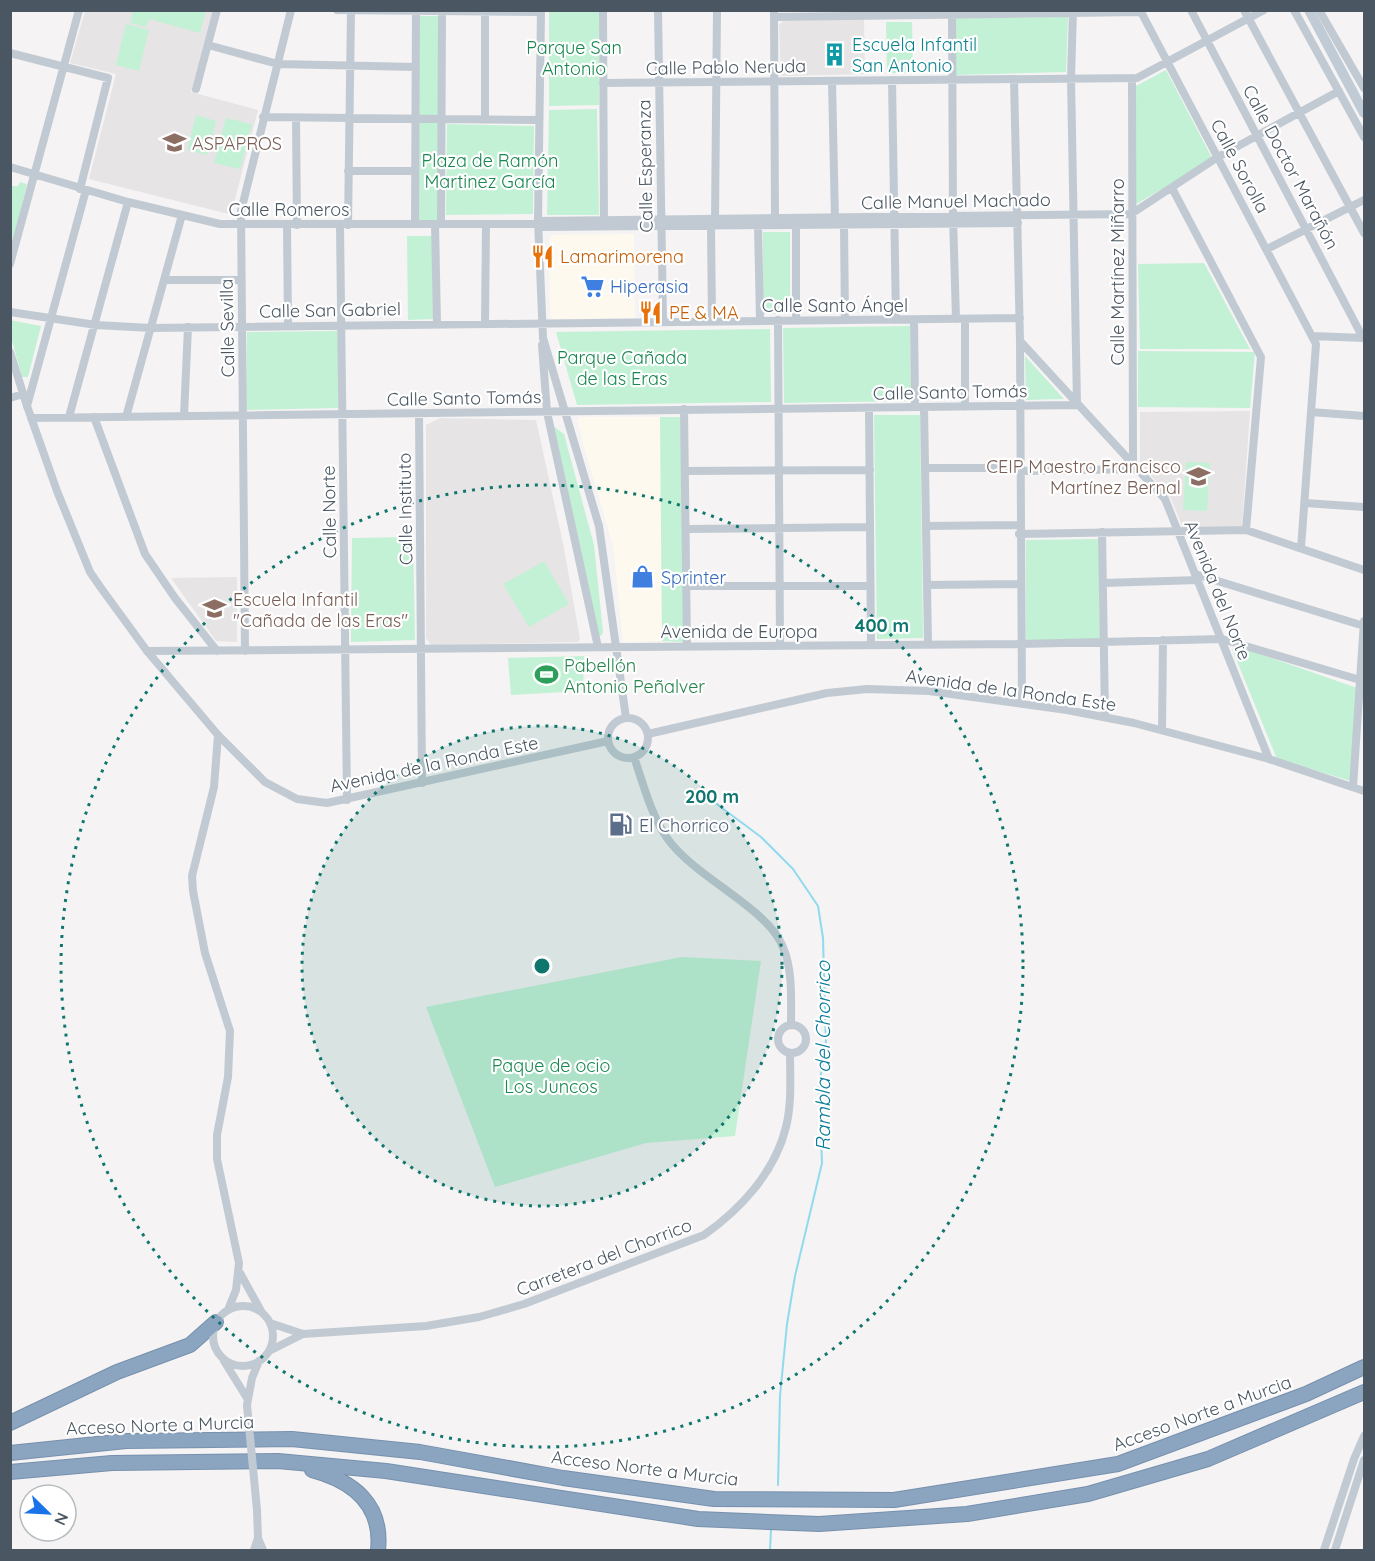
<svg xmlns="http://www.w3.org/2000/svg" width="1375" height="1561" font-family="Quicksand,sans-serif">
<style>
.commercial{fill:#fdf9ef}
.education{fill:#e6e4e5}
.green{fill:#c3f1d5}
.lines{fill:none;stroke-linecap:round;stroke-linejoin:round}
.stream{stroke:#90daee;stroke-width:2}
.highway-casing{stroke:#7690ad;stroke-width:16}
.street{stroke:#c1cad2;stroke-width:8}
.secondary{stroke:#c1cbd6;stroke-width:10}
.highway{stroke:#8ba5c1;stroke-width:14}
.street-bridge{stroke:#c1cad2;stroke-width:8}
.ring{fill:none;stroke:#0f766e;stroke-width:3;stroke-dasharray:3 6}
.labels{text-anchor:middle;dominant-baseline:central;stroke-width:4.5;stroke-linejoin:round;paint-order:stroke}
.culture-label{font-size:18px;fill:#0d838f;stroke:#fff;text-anchor:start}
.park-label{font-size:18px;fill:#17864f;stroke:#fff}
.street-label{font-size:18px;fill:#4a5661;stroke:#fff}
.education-label{font-size:18px;fill:#785e54;stroke:#fff;text-anchor:start}
.food-label{font-size:18px;fill:#c56008;stroke:#fff;text-anchor:start}
.shop-label{font-size:18px;fill:#366cbe;stroke:#fff;text-anchor:start}
.leisure-label{font-size:18px;fill:#27864d;stroke:#fff;text-anchor:start}
.service-label{font-size:18px;fill:#4e5e75;stroke:#fff;text-anchor:start}
.water-label{font-size:20px;font-style:italic;fill:#0c7c9b;stroke:#fff}
.centre{fill:#0f766e;stroke:#fff;stroke-width:3}
.ring-label{font-size:18px;text-anchor:middle;font-weight:bold;fill:#0f766e;stroke:#fff;stroke-width:4.5;stroke-linejoin:round;paint-order:stroke}
</style>
<rect width="100%" height="100%" fill="#f5f3f3"/>
<path class="commercial" d="M634,234L635,318L553,319L550,316L549,238L552,235Z
M580,417H660L662,641L623,642L613,546L583,443L577,420Z"/>
<path class="education" d="M85,11H213L191,92L258,110L232,211L229,214L89,179L116,74L70,63Z
M864,19L865,74L781,76L779,25L783,21Z
M1250,411L1242,528H1183L1171,499L1140,463V412Z
M440,418L536,420L563,543L580,639L578,642L431,645L426,638V425Z
M237,577V642L216,641L171,578Z"/>
<path class="green" d="M133,11H206L200,33L149,19L146,27L130,23Z
M549,11H599V105L549,106Z
M419,16H440L439,116H418Z
M1068,17L1066,72L956,75L955,18Z
M886,22H912L913,73H887Z
M126,24L149,30L139,71L116,65Z
M1166,70L1213,160L1136,204V86Z
M597,109L599,215H547L549,110Z
M196,115L216,121L207,155L187,150Z
M226,118L252,124L240,169L214,163Z
M419,123H439L438,220L418,221Z
M447,124L534,126L533,214L446,215Z
M20,182L27,184L11,252V186H18Z
M763,232H790V314H763Z
M407,236H432L433,319L408,320Z
M1204,263L1250,349H1140L1138,264Z
M10,320L41,326L28,377H22L11,337Z
M910,326L911,401L784,403L783,328Z
M770,329L771,402L577,405L556,332Z
M338,331V408L246,410L247,332Z
M1138,351L1255,352L1250,408L1138,407Z
M1025,356L1064,399L1026,400Z
M874,415H920L923,638L877,639Z
M660,417H681L684,642L662,641Z
M553,426L564,434L594,545L603,632L601,636L598,635Z
M1186,462L1210,463L1207,511L1183,510Z
M413,537L415,640L351,642L352,538Z
M1099,539L1100,640L1026,641V540Z
M544,561L569,604L529,627L503,584Z
M1237,646L1357,688L1351,781L1277,759L1232,649Z
M584,656L583,691L511,695L508,658Z
M682,957L761,961L735,1136L646,1143L495,1187L426,1007Z"/>
<g class="lines">
<path class="stream" d="M714,802L761,837L793,869L818,906L823,938L826,1047L819,1084L822,1163L795,1276L787,1324L780,1396L778,1485
M770,1550L771,1530"/>
<defs>
<path id="highway" d="M10,1423L117,1372L190,1345L216,1322
M10,1453L126,1441L292,1439L420,1452L563,1478L714,1499L894,1500L1118,1464L1306,1394L1364,1367
M312,1470C353,1481 383,1504 378,1550
M10,1472L112,1463L278,1461L386,1471L698,1519L819,1524L967,1514L1088,1494L1208,1459L1364,1392"/>
</defs>
<use href="#highway" class="highway-casing"/>
<path class="street" d="M337,10L541,12
M541,10L538,221L543,338L599,526L626,718
M603,10L604,225
M658,10L663,322
M774,10L775,221
M1140,10L1316,344L1301,548
M1191,10L1363,338
M1244,10L1364,233
M1294,10L1364,137
M1319,10L1364,88
M952,12L953,216L956,319
M774,17L1140,12
M208,45L278,64L416,67
M10,53L108,78L80,189
M1132,78L1133,465
M1014,79L1020,341L1022,704
M892,80L896,320
M832,81L835,220
M603,83L1137,78L1264,10
M196,89L217,10
M263,117L539,120
M296,118L297,225
M485,120V12
M10,167L128,202L220,224H539
M348,171H415
M1172,188L1261,357L1246,530
M538,221L1131,214L1218,157L1339,91
M415,224L416,11
M435,224L437,324
M441,224L442,11
M287,225L288,326
M340,225L347,800
M348,225L351,10
M758,225L760,320
M844,225L845,320
M539,227L1018,223
M1267,249L1364,200
M10,264L79,10
M164,280H241
M10,312L96,325L151,328L1020,318
M965,319V407
M778,320L780,646
M796,320V225
M914,320L915,407
M712,321L711,226L715,219L717,10
M485,323L486,224
M1312,336L1364,338
M1020,341L1165,499L1269,759
M542,345L547,412L598,647
M10,352L27,406L57,491L90,572L101,588L147,651L218,735L265,782L297,799L327,803L608,741
M10,398L23,394
M27,406L86,190
M924,407L928,644
M869,408L871,645
M684,409L687,646
M1311,412L1364,416
M419,414L422,783
M184,416L188,327
M69,417L128,202
M94,417L145,554L175,598L217,651
M126,417L182,215
M31,418L1077,405L1071,78L1073,10
M925,468H1020
M685,471L870,470
M1020,471L1137,469
M1305,503L1364,507
M926,526L1019,525
M686,529L870,527
M1102,532L1105,717
M1019,534L1246,530L1364,570
M1195,574L1364,626
M1103,583L1198,580
M927,585L1020,584
M686,586H870
M147,651L1021,644L1222,639L1360,680
M245,651L241,211L291,10
M608 738a20 20 0 1 1 40 0a20 20 0 1 1-40 0Z
M1162,729L1163,640
M648,734L827,693L867,689L929,691L1067,710L1134,723L1269,759L1364,791
M218,735L214,787L192,876L193,891L205,953L230,1031L228,1077L217,1135V1159L239,1263L236,1290L228,1310
M634,757C643,783 651,815 667,838C694,877 768,908 783,947C793,970 791,1001 791,1025
M1353,787L1364,621
M778 1039a14 14 0 1 1 28 0a14 14 0 1 1-28 0Z
M240,1273L261,1311
M213 1336a30 30 0 1 1 60 0a30 30 0 1 1-60 0Z
M270,1323L303,1334L426,1326L479,1317L524,1304L704,1235C741,1209 775,1172 786,1127C792,1103 790,1077 790,1053
M269,1351L303,1334
M224,1361L247,1398
M247,1405L252,1378L259,1361
M257,1510L258,1538L263,1550
M254,1550L258,1538
M1324,1550L1354,1459L1364,1436
M1335,1550L1364,1460"/>
<path class="secondary" d="M1309,10L1364,113"/>
<use href="#highway" class="highway"/>
<path class="street-bridge" d="M247,1405L257,1510"/>
</g>
<circle cx="542" cy="966" r="240" fill="#0f766e" fill-opacity=".12"/>
<g class="ring">
<circle cx="542" cy="966" r="240"/>
<circle cx="542" cy="966" r="481"/>
</g>
<defs>
<symbol id="building-bare" viewBox="-9 -9 18 18"><path d="M-4-6H4V6H1V3H-1V6H-4ZM-2.5-4.3h1.7v1.8h-1.7ZM.8-4.3h1.7v1.8H.8ZM-2.5-1h1.7V.8h-1.7ZM.8-1h1.7V.8H.8Z" fill="#0f9aa8" stroke="#fff" stroke-width="2.5" paint-order="stroke"/></symbol>
<symbol id="school-bare" viewBox="-9 -9 18 18"><path d="M0-5L7-2L0 1L-7-2ZM-4 1L0 2.5L4 1V4Q0 6-4 4Z" fill="#8d6e63" stroke="#fff" stroke-width="2.5" paint-order="stroke"/></symbol>
<symbol id="restaurant-bare" viewBox="-9 -9 18 18"><path d="M-5-6h1v4h1v-4h1v4h1v-4h1v5L-1.5 .5V6h-2V.5L-5-1ZM5-6V6H3V1.5H1.5Q1.5-4 5-6Z" fill="#e8710a" stroke="#fff" stroke-width="2.5" paint-order="stroke"/></symbol>
<symbol id="supermarket-bare" viewBox="-9 -9 18 18"><path d="M-6-5.5h2.5l.6 2H6L4.5 2H-2.5L-4.4-4H-6ZM-1.5 3.2a1.3 1.3 0 1 0 .1 0ZM3 3.2a1.3 1.3 0 1 0 .1 0Z" fill="#3f7fe0" stroke="#fff" stroke-width="2.5" paint-order="stroke"/></symbol>
<symbol id="shop-bare" viewBox="-9 -9 18 18"><path d="M-5-2.5h2.3a2.7 3.5 0 0 1 5.4 0H5L5.5 6h-11ZM-1.5-2.5h3a1.5 2.3 0 0 0-3 0Z" fill="#3f7fe0" stroke="#fff" stroke-width="2.5" paint-order="stroke"/></symbol>
<symbol id="stadium-bare" viewBox="-9 -9 18 18"><path d="M0-5a6.5 5 0 1 0 0 10a6.5 5 0 1 0 0-10ZM-3.5-1.8h7v3.6h-7Z" fill="#2e9e5b" stroke="#fff" stroke-width="2.5" paint-order="stroke"/></symbol>
<symbol id="fuel-bare" viewBox="-9 -9 18 18"><path d="M-5.5-6h7V0h2V4h1.3V-2.5L3-4.5l.8-.8L6-3V5H2.5V1h-1V6h-7ZM-4.2-4.7v3.2H.2V-4.7Z" fill="#5c6f8a" stroke="#fff" stroke-width="2.5" paint-order="stroke"/></symbol>
</defs>
<g fill-rule="evenodd">
<use href="#building-bare" x="818" y="38" width="33" height="33"/>
<use href="#school-bare" x="158" y="126" width="33" height="33"/>
<use href="#restaurant-bare" x="526" y="240" width="33" height="33"/>
<use href="#supermarket-bare" x="576" y="270" width="33" height="33"/>
<use href="#restaurant-bare" x="634" y="296" width="33" height="33"/>
<use href="#school-bare" x="1182" y="460" width="33" height="33"/>
<use href="#shop-bare" x="626" y="560" width="33" height="33"/>
<use href="#school-bare" x="198" y="592" width="33" height="33"/>
<use href="#stadium-bare" x="530" y="658" width="33" height="33"/>
<use href="#fuel-bare" x="604" y="808" width="33" height="33"/>
</g>
<g class="labels">
<g class="culture-label">
<text x="852" y="44">Escuela Infantil<tspan x="852" dy="21">San Antonio</tspan></text>
</g>
<g class="park-label">
<text x="574" y="47">Parque San<tspan x="574" dy="21">Antonio</tspan></text>
<text x="490" y="160">Plaza de Ramón<tspan x="490" dy="21">Martinez García</tspan></text>
<text x="622" y="357">Parque Cañada<tspan x="622" dy="21">de las Eras</tspan></text>
<text x="551" y="1065">Paque de ocio<tspan x="551" dy="21">Los Juncos</tspan></text>
</g>
<g class="street-label">
<text transform="translate(726 67) rotate(-1)">Calle Pablo Neruda</text>
<text transform="translate(645 166) rotate(-91)">Calle Esperanza</text>
<text transform="translate(1240 166) rotate(62)">Calle Sorolla</text>
<text transform="translate(1291 167) rotate(62)">Calle Doctor Marañón</text>
<text transform="translate(956 201) rotate(-1)">Calle Manuel Machado</text>
<text x="289" y="209">Calle Romeros</text>
<text transform="translate(1117 272) rotate(-90)">Calle Martínez Miñarro</text>
<text x="835" y="305">Calle Santo Ángel</text>
<text transform="translate(330 310) rotate(-1)">Calle San Gabriel</text>
<text transform="translate(227 328) rotate(-91)">Calle Sevilla</text>
<text transform="translate(950 392) rotate(-1)">Calle Santo Tomás</text>
<text transform="translate(464 398) rotate(-1)">Calle Santo Tomás</text>
<text transform="translate(405 509) rotate(-91)">Calle Instituto</text>
<text transform="translate(329 512) rotate(-91)">Calle Norte</text>
<text transform="translate(1218 590) rotate(68)">Avenida del Norte</text>
<text x="739" y="631">Avenida de Europa</text>
<text transform="translate(1011 690) rotate(8)">Avenida de la Ronda Este</text>
<text transform="translate(434 764) rotate(-12)">Avenida de la Ronda Este</text>
<text transform="translate(604 1257) rotate(-21)">Carretera del Chorrico</text>
<text transform="translate(1202 1413) rotate(-20)">Acceso Norte a Murcia</text>
<text transform="translate(160 1425) rotate(-2)">Acceso Norte a Murcia</text>
<text transform="translate(645 1468) rotate(7)">Acceso Norte a Murcia</text>
</g>
<g class="education-label">
<text x="192" y="143">ASPAPROS</text>
<text x="1181" y="466" text-anchor="end">CEIP Maestro Francisco<tspan x="1181" dy="21">Martínez Bernal</tspan></text>
<text x="233" y="599">Escuela Infantil<tspan x="233" dy="21">"Cañada de las Eras"</tspan></text>
</g>
<g class="food-label">
<text x="560" y="256">Lamarimorena</text>
<text x="669" y="312">PE &amp; MA</text>
</g>
<g class="shop-label">
<text x="610" y="286">Hiperasia</text>
<text x="661" y="577">Sprinter</text>
</g>
<g class="leisure-label">
<text x="564" y="665">Pabellón<tspan x="564" dy="21">Antonio Peñalver</tspan></text>
</g>
<g class="service-label">
<text x="639" y="825">El Chorrico</text>
</g>
<g class="water-label">
<text transform="translate(822 1056) rotate(-90)">Rambla del Chorrico</text>
</g>
</g>
<circle cx="542" cy="966" r="9" class="centre"/>
<g class="ring-label">
<text x="882" y="632">400 m</text>
<text x="712" y="803">200 m</text>
</g>
<rect width="1375" height="1561" fill="none" stroke="#4a5661" stroke-width="24"/>
<g transform="translate(48 1513) rotate(114)"><circle r="28" fill="#ffffff" stroke="#b7bbc0" stroke-width="1.5"/>
<path d="M0-4.5L10 22L0 15L-10 22Z" fill="#1a73e8"/>
<text y="-9" font-size="16" font-weight="bold" text-anchor="middle" fill="#4a5661">N</text>
</g>
</svg>
